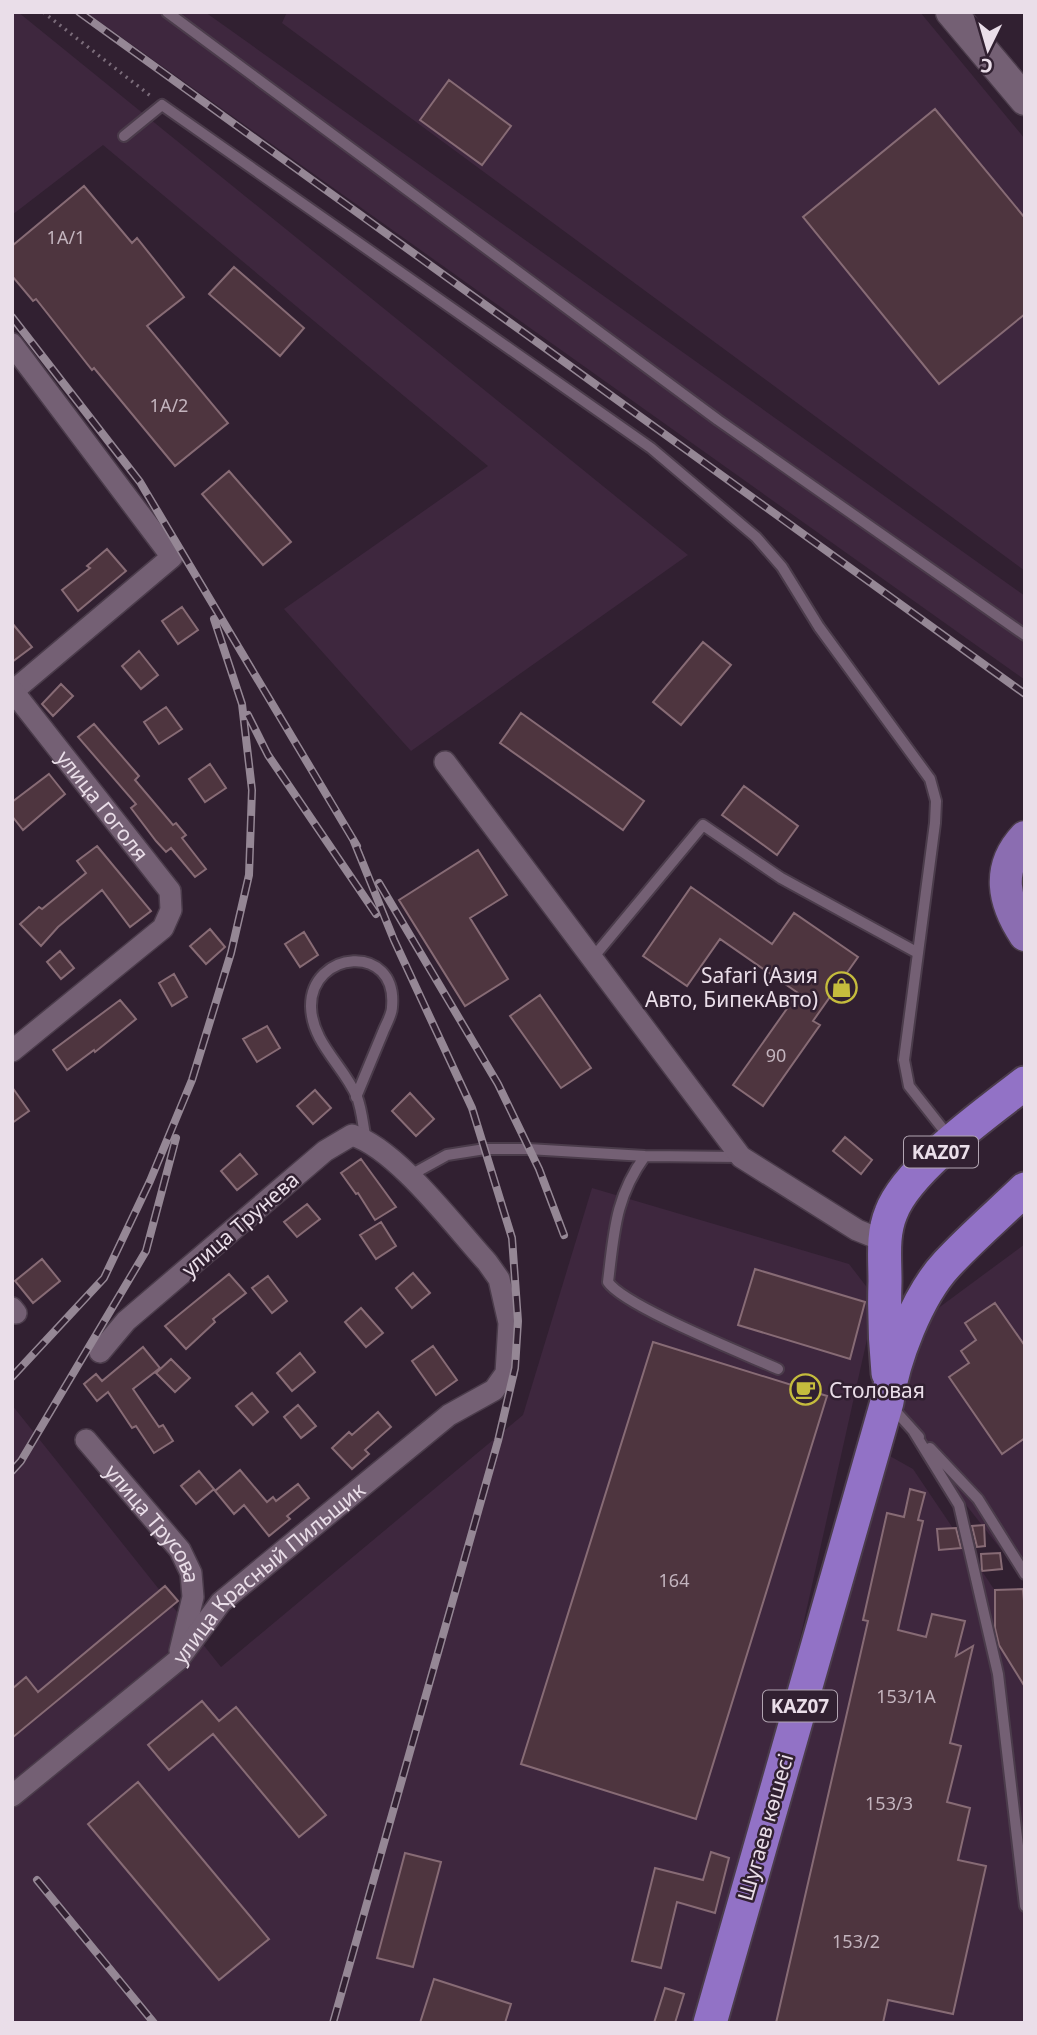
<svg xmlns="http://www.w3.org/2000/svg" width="1037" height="2035" font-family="'Noto Sans',sans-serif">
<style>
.built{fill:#3e273e}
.building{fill:#4e353f;stroke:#876b75;stroke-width:2}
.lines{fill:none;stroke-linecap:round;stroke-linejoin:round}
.service-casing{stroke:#4b3c4b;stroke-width:14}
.minor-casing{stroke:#4b3c4b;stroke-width:24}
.secondary-casing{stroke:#4b3c4b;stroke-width:33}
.primary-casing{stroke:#4b3c4b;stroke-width:35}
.trunk-casing{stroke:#4b3c4b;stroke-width:37}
.path{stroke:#7b6c7a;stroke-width:3.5;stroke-dasharray:2 5;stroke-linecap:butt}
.service{stroke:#746074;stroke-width:10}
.minor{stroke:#746074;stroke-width:21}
.secondary{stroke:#746074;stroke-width:30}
.primary{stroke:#8b6db1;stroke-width:32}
.trunk{stroke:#9272c6;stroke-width:33}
.rail-casing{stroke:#958795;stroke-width:8}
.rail{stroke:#312031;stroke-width:5;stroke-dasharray:16;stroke-linecap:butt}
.labels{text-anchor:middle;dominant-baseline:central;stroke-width:5;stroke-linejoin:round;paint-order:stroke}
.number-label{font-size:18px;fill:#c3b4be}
.shield{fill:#312031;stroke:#b2a5b2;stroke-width:2}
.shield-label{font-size:19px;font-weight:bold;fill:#eadee9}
.street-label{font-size:21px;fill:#eadee9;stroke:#312031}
.poi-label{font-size:21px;fill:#eadee9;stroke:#312031;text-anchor:end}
</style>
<rect width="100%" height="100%" fill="#312031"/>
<path class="built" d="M12,12H18L688,555L411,751L284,609L488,466L103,145L12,215Z
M86,12H205L1025,596V680Z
M287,12H920L1025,139V571L282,23Z
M592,1188L849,1264L876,1299L802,1630L707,2023H12V1405L221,1667L523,1415Z
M1025,1244V1580L894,1413L933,1312Z
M888,1455L913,1469L1025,1635V2023H728L833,1630Z"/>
<path class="building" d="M449,80L511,126L482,165L420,120Z
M935,109L1025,218V314L939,384L803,217Z
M84,186L132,243L137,238L184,297L147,326L228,423L175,466L94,368L92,370L36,299L33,301L12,276V246Z
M234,267L304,328L280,356L209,294Z
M229,471L291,542L263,565L202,494Z
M107,549L126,571L78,611L62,590L90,568L87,566Z
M182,607L198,630L178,644L162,621Z
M12,623L32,647L12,662Z
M703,642L731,665L681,725L653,702Z
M139,651L158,675L141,689L122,666Z
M61,684L73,696L53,716L42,704Z
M166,707L182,729L159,744L144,722Z
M521,713L644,801L623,830L500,743Z
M94,724L139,776L135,780L173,825L176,823L186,835L182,838L206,869L195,877L171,848L166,852L156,841L131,808L136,804L78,737Z
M210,764L226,788L205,802L189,779Z
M49,774L65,794L23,830L12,816V802Z
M744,786L798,826L777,855L722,815Z
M97,846L151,911L130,927L102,890L58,927L41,946L20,924L39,907L42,909L86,873L77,861Z
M478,850L507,895L470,918L508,979L465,1006L399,900Z
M691,887L772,944L794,913L858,957L813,1021L820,1025L763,1106L733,1085L798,993L720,939L687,986L643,956Z
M210,929L225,947L206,964L190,946Z
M304,932L318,955L300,967L285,944Z
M60,951L74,968L61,979L47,962Z
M174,974L187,997L172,1006L159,983Z
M540,995L591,1068L561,1088L510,1016Z
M120,1000L136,1019L95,1052L94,1050L67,1070L53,1050Z
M267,1026L280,1048L257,1062L243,1039Z
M12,1087L29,1111L12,1123Z
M315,1090L331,1108L313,1124L297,1106Z
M410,1093L434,1119L416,1136L392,1111Z
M845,1137L872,1160L861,1174L833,1151Z
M240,1154L257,1174L237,1190L221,1171Z
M361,1159L396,1207L375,1220L358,1193L356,1194L341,1173Z
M307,1204L320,1219L297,1237L284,1222Z
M381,1222L396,1246L376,1259L360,1235Z
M42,1259L60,1281L33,1303L15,1281Z
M755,1269L865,1302L850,1359L738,1325Z
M413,1273L430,1293L412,1308L396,1288Z
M229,1274L246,1293L213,1319L215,1322L186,1349L165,1326Z
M268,1276L287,1301L272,1313L252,1288Z
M995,1303L1025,1346V1438L1002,1454L949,1377L969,1363L961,1351L976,1340L965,1323Z
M361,1308L383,1333L366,1347L345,1322Z
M653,1342L827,1396L696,1819L521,1764Z
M433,1346L457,1380L436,1395L412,1361Z
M143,1347L160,1368L133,1389L159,1427L163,1425L173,1441L154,1453L136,1426L132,1428L108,1392L97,1401L84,1384L96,1374L102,1381Z
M300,1353L315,1372L292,1391L277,1373Z
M171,1359L190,1378L175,1392L156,1373Z
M252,1393L268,1412L253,1425L236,1406Z
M298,1405L316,1426L301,1438L284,1417Z
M378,1412L391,1427L365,1450L369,1454L352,1469L332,1448L349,1432L352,1435Z
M240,1470L267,1502L273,1497L276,1501L298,1484L309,1498L287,1516L290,1519L269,1536L244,1505L234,1514L215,1491Z
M199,1471L214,1489L196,1504L181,1486Z
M910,1489L925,1493L918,1520L923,1521L898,1630L926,1637L932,1614L965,1621L956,1656L973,1646L950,1743L961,1746L947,1802L970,1808L958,1860L986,1866L953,2014L888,2000L883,2023H776L868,1621L863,1620L887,1513L904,1517Z
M984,1525L985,1546L977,1547L972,1526Z
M956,1528L961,1548L939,1550L937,1529Z
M1000,1553L1002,1569L982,1571L981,1554Z
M165,1586L178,1601L12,1738V1689L26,1677L38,1692Z
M1023,1589L1025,1613V1687L999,1645L995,1628V1590Z
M202,1701L219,1721L236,1707L326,1815L299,1837L213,1734L169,1770L148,1745Z
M138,1782L269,1939L219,1980L88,1824Z
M711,1852L729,1858L715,1913L677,1902L661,1968L632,1961L655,1868L703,1880Z
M405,1853L441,1862L413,1967L377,1958Z
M434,1979L511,2004L505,2023H420Z
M665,1988L684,1994L675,2023H654Z"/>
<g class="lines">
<defs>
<path id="service" d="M167,12L718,420L1025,635
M124,136L162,105L651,448L756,537L782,567L819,627L930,779L936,801L935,823L904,1060L909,1086L950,1138
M591,960L703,825L781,878L918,953
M356,1097C365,1075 374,1054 383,1032C386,1024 392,1015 392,1007C398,942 310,950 311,1007C312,1043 344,1066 357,1097C362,1110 363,1126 366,1140
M645,1156C615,1197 614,1233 608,1282C624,1306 745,1354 778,1369
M409,1176L447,1155L485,1149H528L645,1156L741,1157
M892,1407L919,1437
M914,1432L959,1505L998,1674L1025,1906
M930,1448L978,1499L1025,1574"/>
<g id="minor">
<path d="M12,344L172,557L12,692"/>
<path id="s1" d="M12,690L170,891L171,910L163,928L12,1051"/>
<path d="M445,762L741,1157L857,1230L884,1241"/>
<path d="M12,1308L16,1313"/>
<path id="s2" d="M86,1440L180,1550L191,1573L193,1597L180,1651"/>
<path id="s3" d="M12,1796L178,1660L221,1602L449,1415L494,1390L506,1373L509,1323L499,1279L487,1262C454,1226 397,1149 352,1135L325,1151L126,1321L100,1352"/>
</g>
<path id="secondary" d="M951,12L1025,100"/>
<path id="primary" d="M1025,837C996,868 1003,902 1025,935"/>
<path id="trunk" d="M888,1373C885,1342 884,1312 885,1281C885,1258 882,1235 891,1213C907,1169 988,1112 1025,1083
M710,2023L887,1402C893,1360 917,1296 947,1264C971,1238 999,1214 1025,1189"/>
</defs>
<use href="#service" class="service-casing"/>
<use href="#minor" class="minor-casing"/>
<use href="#secondary" class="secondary-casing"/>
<use href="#primary" class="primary-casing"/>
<use href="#trunk" class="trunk-casing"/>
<path class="path" d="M43,12L152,97"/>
<use href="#service" class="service"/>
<use href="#minor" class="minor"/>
<use href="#secondary" class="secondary"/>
<use href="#primary" class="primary"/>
<use href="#trunk" class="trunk"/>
<defs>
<path id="rail" d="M79,12L1025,694
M12,317L140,482L357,846
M248,715L268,755L376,914
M379,883L498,1084L539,1169L564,1235
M12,1377L104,1278L150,1181L192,1080L231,953L249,875L252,790L242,704L214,619
M12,1471L21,1461L146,1251L176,1138
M37,1880L154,2023
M333,2023L498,1441L515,1368L518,1321L512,1238L472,1108L394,940L353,839"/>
</defs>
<use href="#rail" class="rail-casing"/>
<use href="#rail" class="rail"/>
</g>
<defs>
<symbol id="shop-ring" viewBox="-11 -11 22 22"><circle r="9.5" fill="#312031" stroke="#c5bc3d" stroke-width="1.5"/><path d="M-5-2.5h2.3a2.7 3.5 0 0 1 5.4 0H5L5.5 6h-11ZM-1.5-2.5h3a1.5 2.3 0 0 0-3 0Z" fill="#c5bc3d"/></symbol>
<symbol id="cafe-ring" viewBox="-11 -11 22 22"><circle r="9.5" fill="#312031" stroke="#c5bc3d" stroke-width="1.5"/><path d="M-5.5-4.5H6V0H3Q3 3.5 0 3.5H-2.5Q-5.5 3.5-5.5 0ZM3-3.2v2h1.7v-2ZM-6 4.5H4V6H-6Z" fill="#c5bc3d"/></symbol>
</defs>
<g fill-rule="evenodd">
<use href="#shop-ring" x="824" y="970" width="35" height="35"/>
<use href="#cafe-ring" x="788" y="1372" width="35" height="35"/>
</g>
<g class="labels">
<g class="number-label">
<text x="66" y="237">1А/1</text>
<text x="169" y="405">1А/2</text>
<text x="776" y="1055">90</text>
<text x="674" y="1580">164</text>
<text x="906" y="1696">153/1A</text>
<text x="889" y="1803">153/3</text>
<text x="856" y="1941">153/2</text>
</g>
<g class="shield">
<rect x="904" y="1136.5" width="74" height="31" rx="5"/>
<rect x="763" y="1690.5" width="74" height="31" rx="5"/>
</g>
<g class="shield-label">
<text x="941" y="1152">KAZ07</text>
<text x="800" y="1706">KAZ07</text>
</g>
<g class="street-label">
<text stroke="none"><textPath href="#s1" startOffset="147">улица Гоголя</textPath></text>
<text transform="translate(240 1224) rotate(-41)">улица Трунева</text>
<text stroke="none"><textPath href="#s2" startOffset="108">улица Трусова</textPath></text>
<text stroke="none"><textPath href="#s3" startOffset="341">улица Красный Пильщик</textPath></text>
<text transform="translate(765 1827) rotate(-74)">Шугаев көшесі</text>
</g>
<g class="poi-label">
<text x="818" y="975">Safari (Азия<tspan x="818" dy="24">Авто, БипекАвто)</tspan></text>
<text x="829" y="1390" text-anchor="start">Столовая</text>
</g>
</g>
<rect width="1037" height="2035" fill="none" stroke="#eadee9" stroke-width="28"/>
<g transform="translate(988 49) rotate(185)" stroke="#312031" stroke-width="5" paint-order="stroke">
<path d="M0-5L12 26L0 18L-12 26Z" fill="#eadee9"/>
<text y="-10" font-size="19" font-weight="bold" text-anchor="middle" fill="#eadee9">С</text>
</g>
</svg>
